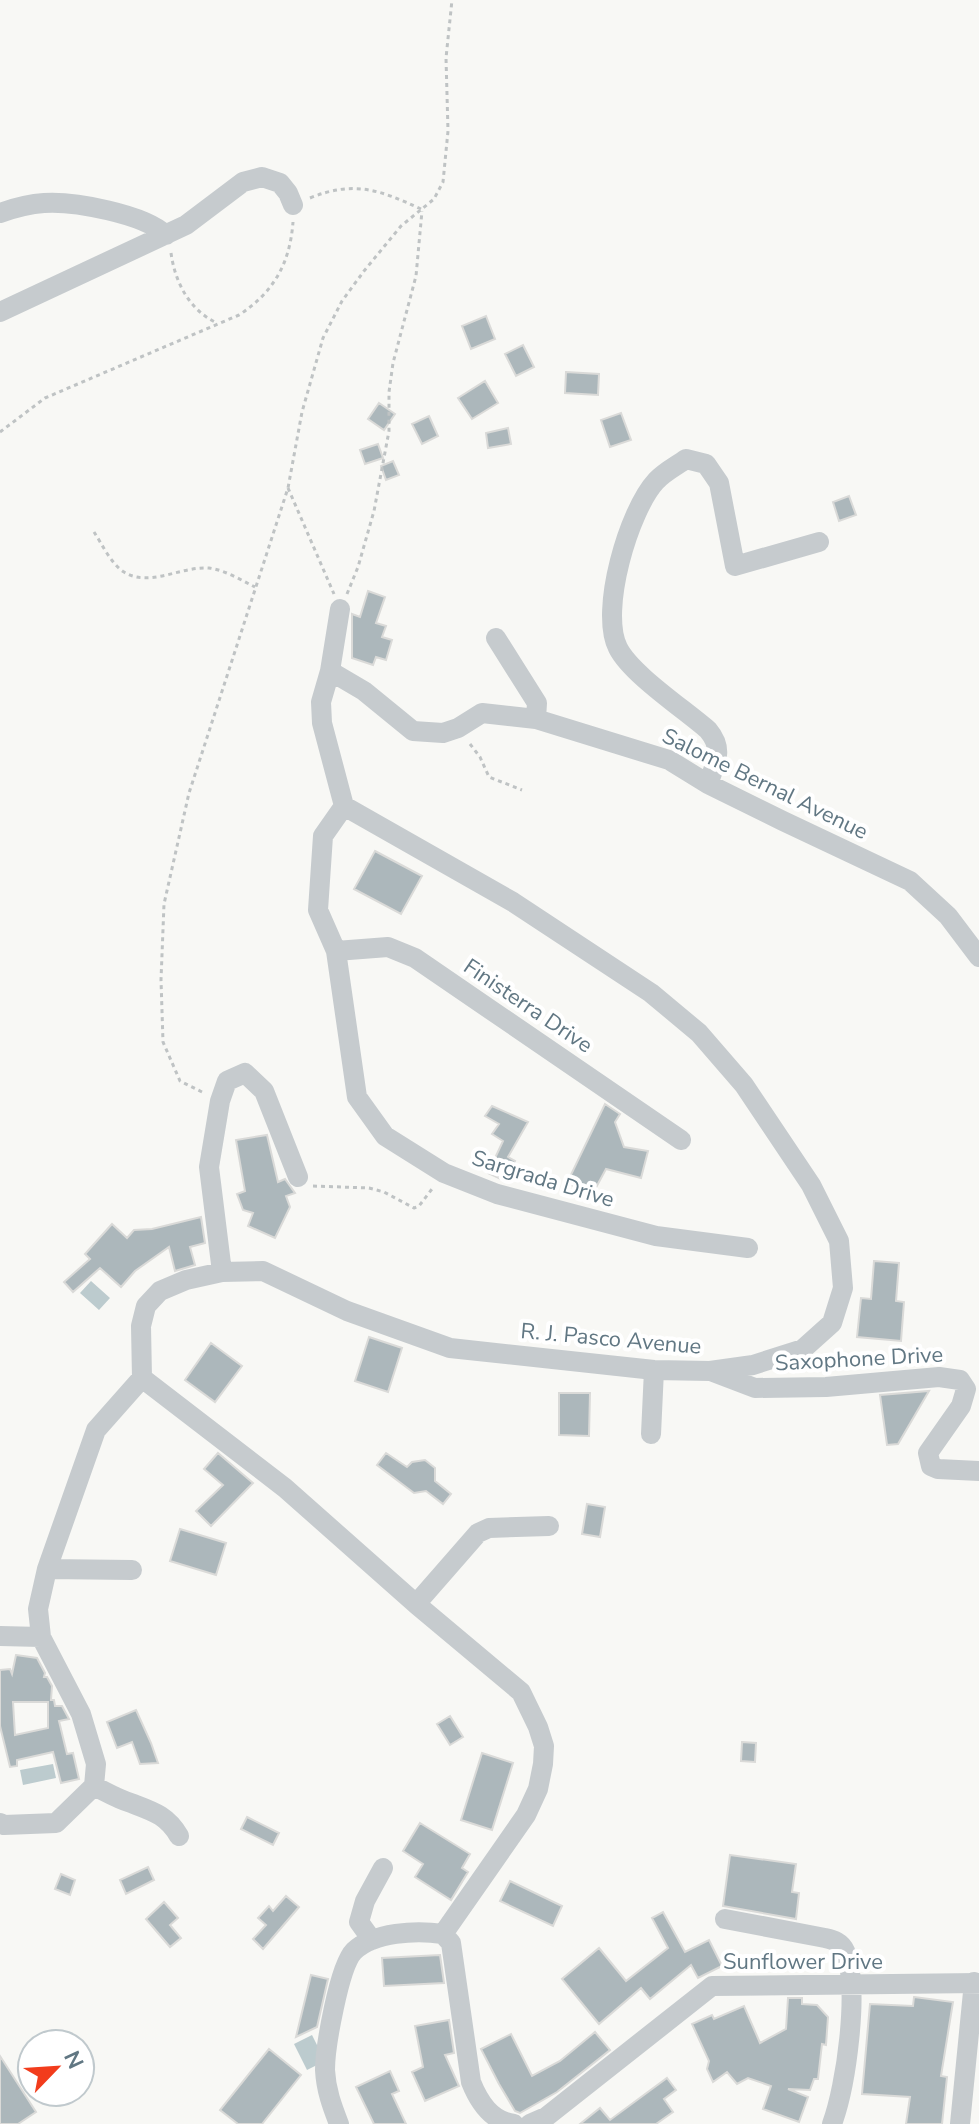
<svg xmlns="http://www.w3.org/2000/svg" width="979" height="2124" font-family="'Nunito Sans',sans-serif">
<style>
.water{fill:#bccbce}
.building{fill:#acb7bb;stroke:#dadad8;stroke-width:2;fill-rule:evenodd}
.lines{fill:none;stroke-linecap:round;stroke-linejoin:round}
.path{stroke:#bfc3c4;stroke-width:3;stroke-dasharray:4 4;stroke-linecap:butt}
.minor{stroke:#c6cbce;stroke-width:20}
.labels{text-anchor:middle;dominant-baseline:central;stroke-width:8;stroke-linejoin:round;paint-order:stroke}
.street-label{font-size:22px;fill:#617783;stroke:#fff}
</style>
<rect width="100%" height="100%" fill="#f8f8f5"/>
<path class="water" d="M91,1281L110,1298L99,1310L80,1293Z
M53,1764L56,1778L23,1785L20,1770Z
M312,2035L325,2061L307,2070L294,2044Z"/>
<path class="building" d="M486,316L495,339L471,349L462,326Z
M523,345L534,367L516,376L505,354Z
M566,372L599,374L598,395L565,393Z
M485,381L498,403L472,419L458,398Z
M379,403L395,414L384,430L368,419Z
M621,413L631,440L610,447L601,420Z
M429,416L438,436L422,444L412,424Z
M508,428L511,444L488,448L486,433Z
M378,444L383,458L365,464L360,450Z
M393,461L399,475L386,480L381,466Z
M849,496L856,515L839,521L833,502Z
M368,591L385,597L376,623L386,626L382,637L392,640L386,660L376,657L373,665L352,658V614L360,617Z
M375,851L422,876L401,914L354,889Z
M605,1104L620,1114L615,1122L624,1147L648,1151L641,1178L606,1169L592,1195L567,1183Z
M492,1106L528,1122L508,1157L515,1161L505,1181L488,1173L503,1141L492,1134L499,1124L485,1116Z
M267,1135L278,1182L285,1179L295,1193L286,1196L290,1207L275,1238L248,1226L253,1213L243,1210L237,1194L245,1191L236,1140Z
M201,1217L205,1243L190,1247L195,1265L175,1271L169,1247L135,1271L121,1287L100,1268L73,1292L64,1282L90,1259L85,1254L112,1224L127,1238L134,1230L152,1229Z
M874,1261L899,1263L896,1301L904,1302L901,1341L857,1337L861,1298L871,1299Z
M369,1337L402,1348L388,1392L355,1381Z
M211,1343L242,1366L215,1402L185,1380Z
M929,1391L898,1444L887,1445L880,1395Z
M559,1393H590L589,1436L559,1435Z
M218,1453L253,1483L211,1526L196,1511L223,1485L204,1469Z
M386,1453L407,1467L412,1462L425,1460L435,1468V1481L451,1494L443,1504L426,1491L414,1493L377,1465Z
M587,1504L605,1507L600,1537L582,1534Z
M180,1529L226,1543L216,1575L170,1561Z
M16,1655L37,1658L45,1673L44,1677H47L52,1686L51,1700H54L55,1706H62L69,1719L59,1721L67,1754L73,1753L79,1779L61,1783L53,1752L17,1760V1766L10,1767L0,1726V1670L10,1669L12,1674ZM13,1702H48V1728L15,1735Z
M136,1710L151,1743L158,1763L140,1764L132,1742L117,1748L107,1722Z
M450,1716L463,1737L450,1745L437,1724Z
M742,1742L756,1743L755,1762L741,1761Z
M482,1753L513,1763L492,1830L461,1820Z
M247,1817L279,1833L273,1845L241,1829Z
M420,1823L470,1854L462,1868L468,1872L451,1900L415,1877L423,1864L403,1851Z
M730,1855L796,1864L792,1892L799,1893L796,1919L723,1906Z
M148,1867L154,1880L126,1894L120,1880Z
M61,1874L75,1880L70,1895L55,1889Z
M510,1881L562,1906L553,1926L500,1901Z
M286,1896L299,1907L263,1949L253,1939L266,1925L258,1918L269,1906L273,1911Z
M164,1902L178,1918L170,1925L181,1938L170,1947L146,1919Z
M663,1912L685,1952L709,1940L722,1966L698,1978L691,1965L650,1999L641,1988L599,2024L562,1979L599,1948L626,1981L668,1948L652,1918Z
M440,1955L444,1983L384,1986L382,1958Z
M311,1975L328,1979L317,2027L296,2037Z
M914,1997L953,2002L941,2076L947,2077L942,2124H906L910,2097L862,2094L870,2004L913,2006Z
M788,1998H802V2004L817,2005L828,2017L826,2045L822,2044L818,2079H814L810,2090L788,2089L808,2097L799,2122L763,2109L771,2086L748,2078L737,2084L727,2072L713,2082L707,2069L709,2061L692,2024L712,2015L714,2019L744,2006L760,2043L786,2029Z
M449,2020L454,2053L445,2055L459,2086L425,2101L412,2072L423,2067L415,2026Z
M595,2032L610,2050L557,2092L520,2113L515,2111L499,2084L481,2049L511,2034L532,2076L560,2061Z
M269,2049L301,2075L262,2124H238L220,2110Z
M0,2056L36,2112L18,2124H0Z
M390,2071L399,2091L392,2094L406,2124H374L356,2087Z
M667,2078L676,2090L664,2099L673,2112L656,2124H580L600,2108L610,2120Z"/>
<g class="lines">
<path class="path" d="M310,198C354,180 380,190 421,209
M171,253C175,282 189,310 217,323
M0,432L45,398L239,315C274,292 290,263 293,222
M288,488L334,594
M94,532C102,544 111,564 124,572C149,588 181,566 209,568C225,570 241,580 255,587
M347,594L358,567L374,511L389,431V392L393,363L416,276L422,211
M470,744L480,757L489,777L522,790
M202,1092L180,1081L163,1042L161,980L164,904L189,793L288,488L302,412L323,338L342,301L364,271L401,226L434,199L443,182L448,131L446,58L452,0
M313,1186L369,1188L384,1192L414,1208L419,1206L432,1189"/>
<path class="minor" d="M0,213C14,208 29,204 44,203C74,201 144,214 166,235
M0,312L186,225L243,182L262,177L280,183L288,193L293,205
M340,609L330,671L321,702L322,723L344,806
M496,638L537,703L536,719
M330,671L364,691L413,731L443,733L458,728L482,713L536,719L669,760L708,784L783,821L910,881L948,916L979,957
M708,784C716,762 724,749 708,730C684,709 631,674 618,648C599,611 629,510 656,481C664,472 676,466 686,459L706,464L719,483L735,566L819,542
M344,806L323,836L318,910L336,951L357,1097L385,1136L444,1173L497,1194L656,1236L748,1248
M336,951L388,947L415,958L681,1140
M222,1272L209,1167L220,1101L227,1081L245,1073L264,1091L298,1177
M713,1372L755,1388L826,1387L939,1377L960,1380L966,1389L961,1406L928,1453L931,1466L938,1469L979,1471
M142,1378L141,1326L146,1306L160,1291L186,1280L222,1272L263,1271L347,1311L450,1348L654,1370L710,1371L753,1365L803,1349L832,1323L843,1288L839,1241L811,1185L744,1085L699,1033L651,993L513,902L344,806
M142,1378L285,1488L416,1604L521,1692L538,1727L544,1746L543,1764L538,1789L526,1815L443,1934
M651,1434L654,1370
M47,1569L132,1570
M416,1604L478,1533L489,1528L549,1526
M0,1636L41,1637
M94,1786C106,1792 118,1799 131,1803C152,1811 167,1815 179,1836
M0,1823L4,1825L56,1823L94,1786L96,1764L81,1714L41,1637L38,1609L47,1569L96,1430L142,1378
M725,1919L825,1938C834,1940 841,1942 845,1951C860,1989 846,2086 832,2124
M443,1934L451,1943L471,2082C479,2102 491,2121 514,2124
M372,1940L359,1922L365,1901L383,1868
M339,2124C332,2106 326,2090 325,2070C325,2048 339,1966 354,1951C374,1932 416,1930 443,1934
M530,2124L546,2117L712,1986L979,1983
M960,2124L974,1982"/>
</g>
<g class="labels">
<g class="street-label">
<text transform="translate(765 784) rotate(26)">Salome Bernal Avenue</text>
<text transform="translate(528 1006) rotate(34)">Finisterra Drive</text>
<text transform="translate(543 1179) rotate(17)">Sargrada Drive</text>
<text transform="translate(611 1339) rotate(5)">R. J. Pasco Avenue</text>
<text transform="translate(859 1359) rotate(-3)">Saxophone Drive</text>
<text x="803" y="1962">Sunflower Drive</text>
</g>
</g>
<g transform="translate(56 2068) rotate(65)"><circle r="38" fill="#ffffff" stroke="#c0c9cd" stroke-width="2"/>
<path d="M0-6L14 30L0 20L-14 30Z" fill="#f23c1c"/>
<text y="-12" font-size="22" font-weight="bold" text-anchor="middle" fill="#617783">N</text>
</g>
</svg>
